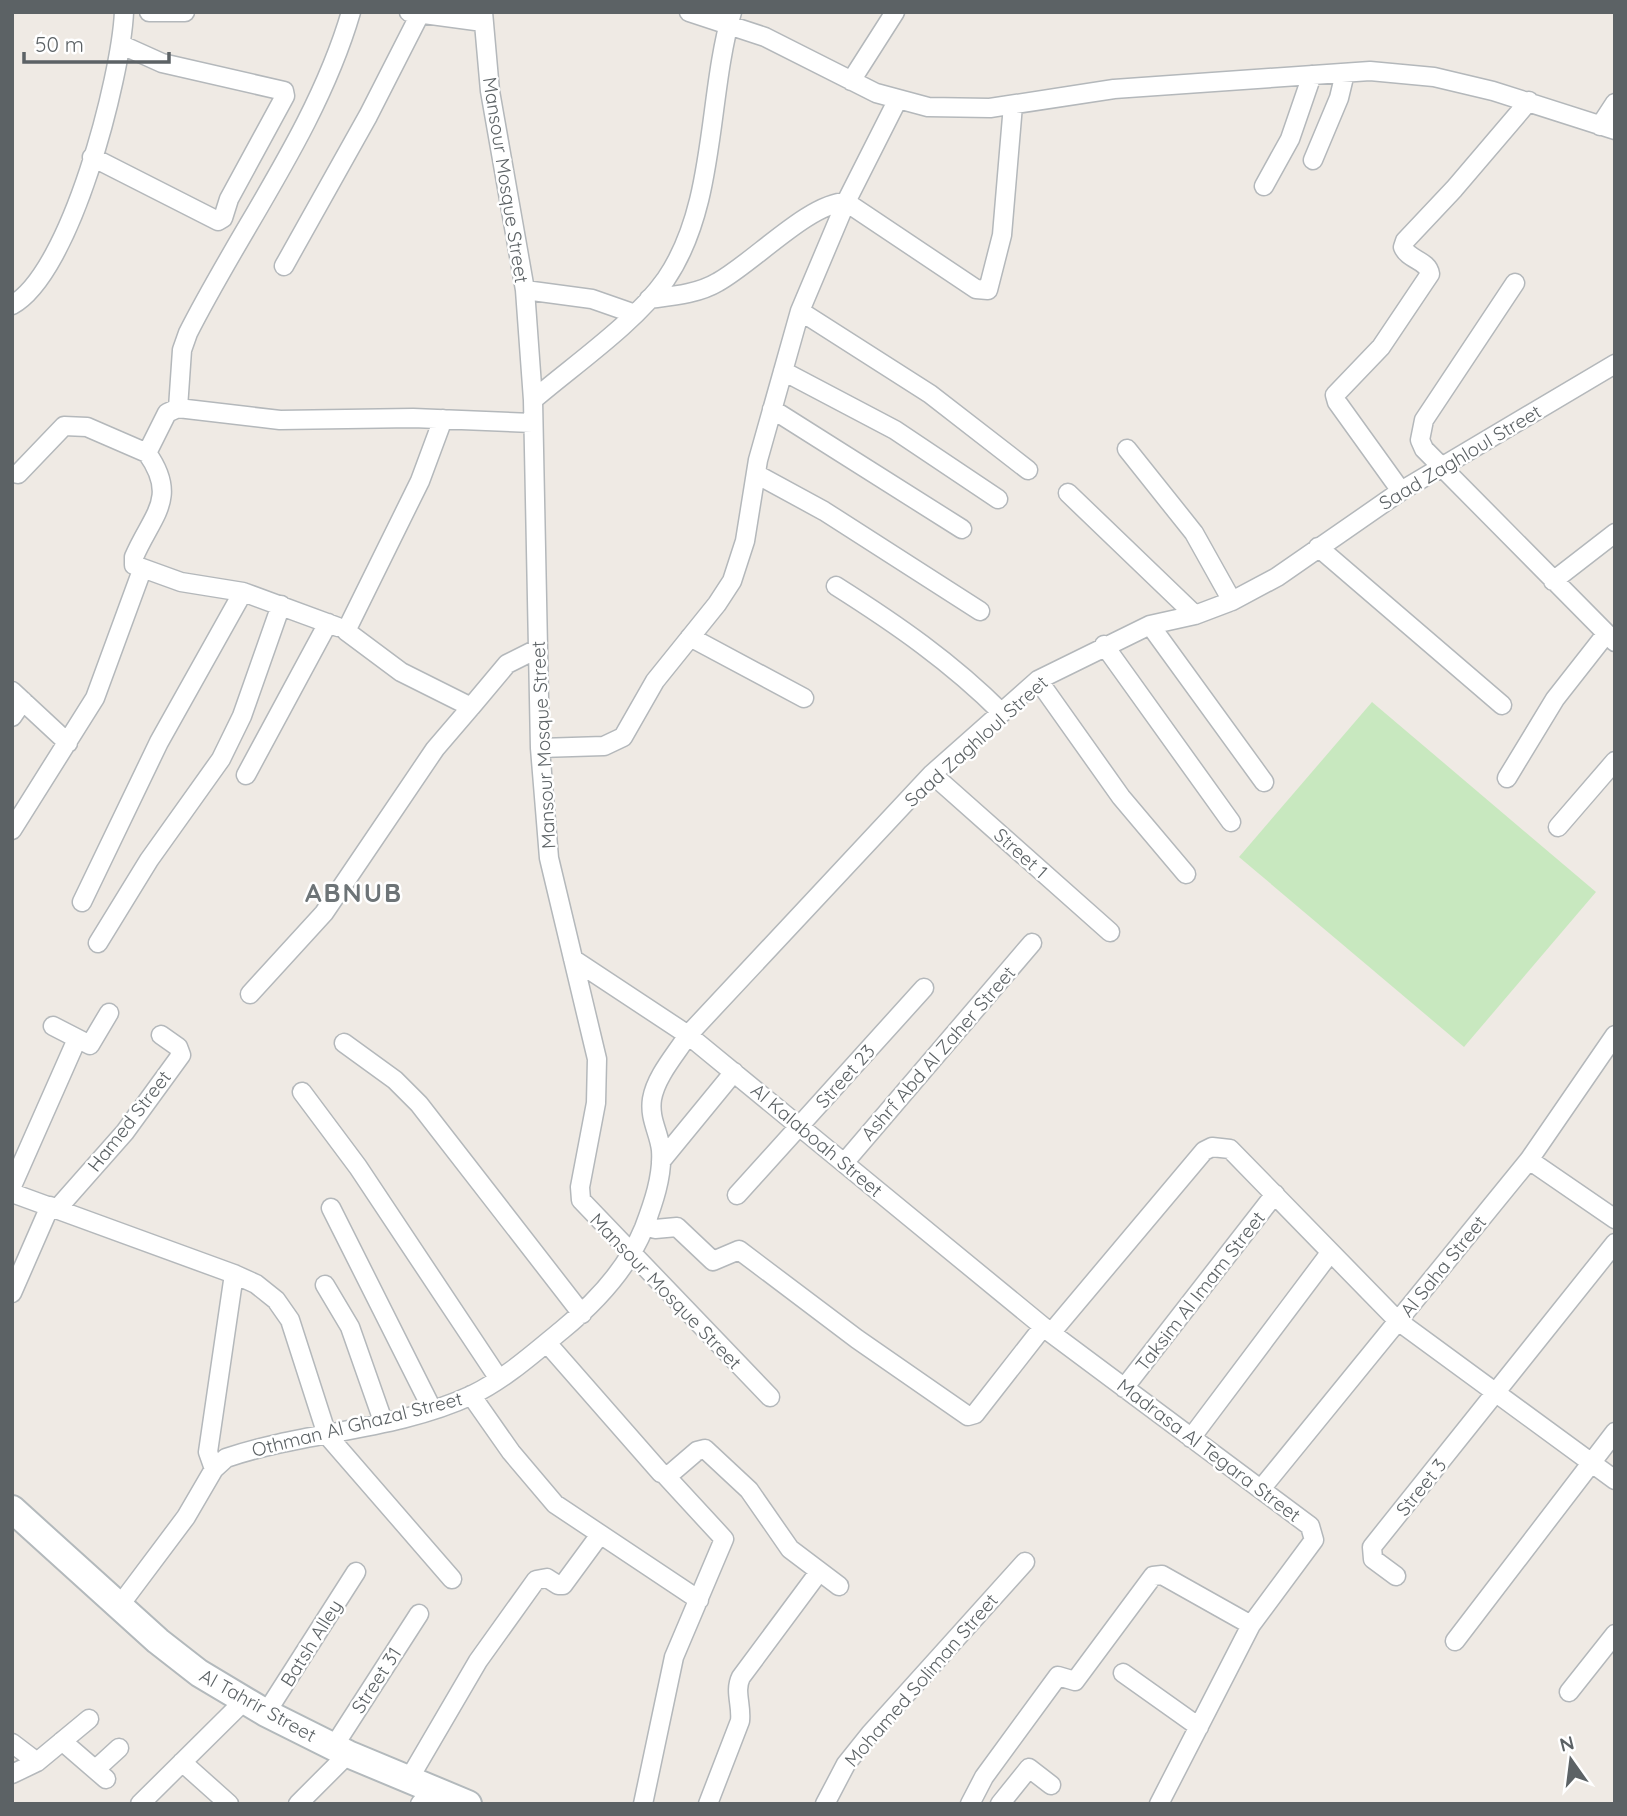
<svg xmlns="http://www.w3.org/2000/svg" width="1627" height="1816" font-family="Quicksand,sans-serif">
<style>
.green{fill:#c8e8bf}
.lines{fill:none;stroke-linecap:round;stroke-linejoin:round}
.street-casing{stroke:#b4b8bb;stroke-width:21}
.secondary-casing{stroke:#b3b9bc;stroke-width:30}
.street{stroke:#fff;stroke-width:18}
.secondary{stroke:#fff;stroke-width:26}
.labels{text-anchor:middle;dominant-baseline:central;stroke-width:5;stroke-linejoin:round;paint-order:stroke}
.street-label{font-size:19px;fill:#5c6265;stroke:#fff}
.district-label{font-size:26px;font-weight:bold;letter-spacing:2px;fill:#6d7477;stroke:#fff}
</style>
<rect width="100%" height="100%" fill="#efeae4"/>
<path class="green" d="M1372,702L1596,892L1464,1047L1239,857Z"/>
<g class="lines">
<defs>
<path id="street" d="M149,12H185
M409,12L483,22
M483,12L490,91L525,290L533,400L540,748L549,858L597,1059L596,1103L580,1187L581,1200L770,1397
M689,12L765,37L876,93L928,107L990,108L1114,89L1370,71L1434,77L1493,91L1615,130
M851,81L895,12
M1600,126L1615,103
M92,157L218,221L223,218L229,199L285,96L284,91L162,63L122,45
M1313,160L1339,98L1345,73
M1264,186L1290,139L1312,75
M284,266L368,116L420,14
M1515,283L1424,420L1420,440L1424,449L1615,642
M525,290L592,299L635,314
M649,299C672,296 698,294 718,282C754,262 809,203 846,202L976,289L988,290L1002,235L1013,105
M12,305C71,273 121,77 124,12
M800,311L930,394L1028,470
M783,371L895,430L998,499
M533,400C575,364 635,323 666,279C717,204 707,97 732,12
M178,408L182,350L188,333C242,226 317,128 351,12
M772,409L962,529
M443,419L420,481L346,631L401,672L471,707L507,664L537,649
M1127,449L1194,533L1232,601
M18,474L64,426L87,427L147,453L167,413L178,408L280,420L413,418L532,423
M756,474L824,511L980,611
M1401,491L1337,402L1335,395L1381,347L1430,274C1428,260 1408,260 1403,247L1405,241L1454,189L1529,101
M1068,493L1195,615
M1318,547L1502,705
M1553,581L1615,533
M836,586C896,624 951,662 1002,713
M243,592L338,627
M1150,625L1264,782
M690,637L804,698
M1104,645L1231,822
M1038,680L1121,797L1186,874
M12,691L68,743
M12,717L23,701
M540,748L604,746L623,737L655,681L717,604L732,581L745,541L758,460L800,311L846,202L897,101
M932,774L1110,932
M246,775L328,623
M1507,778L1555,699L1606,634
M1558,827L1615,761
M12,830L95,698L142,570
M82,902L159,742L243,592L181,582L134,565V557C152,515 179,498 147,453
M98,943L149,860L221,759L242,716L281,605
M573,959L688,1035L1051,1333L1310,1526L1314,1540L1251,1625L1159,1804
M250,994L324,913L435,749L471,707
M53,1026L90,1045L109,1013
M344,1043L395,1080L419,1104L582,1314
M302,1092L358,1167L499,1379
M1529,1160L1615,1219
M661,1161L734,1072
M844,1163L1032,943
M12,1186L77,1039
M12,1193L234,1274L256,1284L276,1300L290,1320L327,1435L452,1579
M737,1195L924,988
M331,1208L432,1409
M57,1209L125,1132L181,1055L178,1047L161,1035
M645,1226L655,1229L677,1227L713,1261L739,1250L857,1339L968,1416L975,1414L1043,1327
M325,1285L350,1327L383,1421
M12,1293L50,1206
M1051,1333L1204,1151L1212,1147L1230,1149L1398,1321L1615,1480
M547,1343L661,1473L669,1475L697,1451L705,1449L749,1490L790,1549L839,1586
M1124,1388L1275,1194
M471,1395L511,1452L555,1504L699,1600
M1191,1438L1330,1253
M214,1469L208,1452L234,1274
M1261,1489L1529,1160L1615,1035
M1396,1576L1373,1559L1372,1547L1615,1243
M120,1605L186,1517L214,1469L226,1458C305,1431 395,1431 472,1395C505,1379 534,1353 562,1330C595,1303 628,1267 644,1228C653,1204 663,1176 661,1150C659,1132 649,1119 652,1099C656,1076 676,1054 688,1035L932,774L1038,680L1150,625L1195,615L1232,601L1277,577L1401,491L1615,364
M1455,1641L1615,1432
M1123,1673L1199,1727
M1569,1692L1615,1634
M266,1713L356,1572
M62,1741L106,1779
M12,1743L37,1762
M334,1746L419,1614
M182,1762L229,1804
M96,1769L119,1748
M12,1774L37,1762L89,1719
M409,1779L478,1661L536,1580L547,1578L558,1585H563L599,1536
M140,1804L244,1701
M298,1804L348,1754
M420,1804L432,1790
M643,1804L674,1657L724,1539L665,1475
M708,1804L740,1721C742,1705 734,1691 741,1677L819,1572
M825,1804L846,1764L870,1734L1025,1562
M970,1804L984,1777L1058,1676L1075,1681L1153,1576L1162,1575L1251,1625
M1000,1804L1029,1768L1051,1785"/>
<path id="secondary" d="M12,1509L158,1641L199,1673L266,1713L348,1754L468,1804"/>
</defs>
<use href="#street" class="street-casing"/>
<use href="#secondary" class="secondary-casing"/>
<use href="#street" class="street"/>
<use href="#secondary" class="secondary"/>
</g>
<g class="labels">
<g class="street-label">
<text transform="translate(506 180) rotate(81)">Mansour Mosque Street</text>
<text transform="translate(1460 457) rotate(-31)">Saad Zaghloul Street</text>
<text transform="translate(976 741) rotate(-42)">Saad Zaghloul Street</text>
<text transform="translate(543 745) rotate(-93)">Mansour Mosque Street</text>
<text transform="translate(1021 853) rotate(42)">Street 1</text>
<text transform="translate(938 1053) rotate(-49)">Ashrf Abd Al Zaher Street</text>
<text transform="translate(845 1076) rotate(-48)">Street 23</text>
<text transform="translate(129 1121) rotate(-52)">Hamed Street</text>
<text transform="translate(817 1140) rotate(40)">Al Kalaboah Street</text>
<text transform="translate(1443 1266) rotate(-51)">Al Saha Street</text>
<text transform="translate(666 1291) rotate(46)">Mansour Mosque Street</text>
<text transform="translate(1200 1291) rotate(-52)">Taksim Al Imam Street</text>
<text transform="translate(357 1424) rotate(-14)">Othman Al Ghazal Street</text>
<text transform="translate(1209 1450) rotate(37)">Madrasa Al Tegara Street</text>
<text transform="translate(1421 1487) rotate(-51)">Street 3</text>
<text transform="translate(311 1643) rotate(-58)">Batsh Alley</text>
<text transform="translate(376 1680) rotate(-57)">Street 31</text>
<text transform="translate(921 1680) rotate(-49)">Mohamed Soliman Street</text>
<text transform="translate(258 1705) rotate(29)">Al Tahrir Street</text>
</g>
<g class="district-label">
<text x="354" y="892">ABNUB</text>
</g>
</g>
<rect width="1627" height="1816" fill="none" stroke="#5c6265" stroke-width="28"/>
<g transform="translate(1571 1760) rotate(346)" stroke="#ffffff" stroke-width="5" paint-order="stroke">
<path d="M0-5L12 26L0 18L-12 26Z" fill="#5c6265"/>
<text y="-10" font-size="19" font-weight="bold" text-anchor="middle" fill="#5c6265">N</text>
</g>
<path d="M24 52v10h145v-10" fill="none" stroke="#5c6265" stroke-width="3.5"/>
<text x="35" y="52" font-size="21" fill="#5c6265" stroke="#ffffff" stroke-width="5" paint-order="stroke">50 m</text>
</svg>
